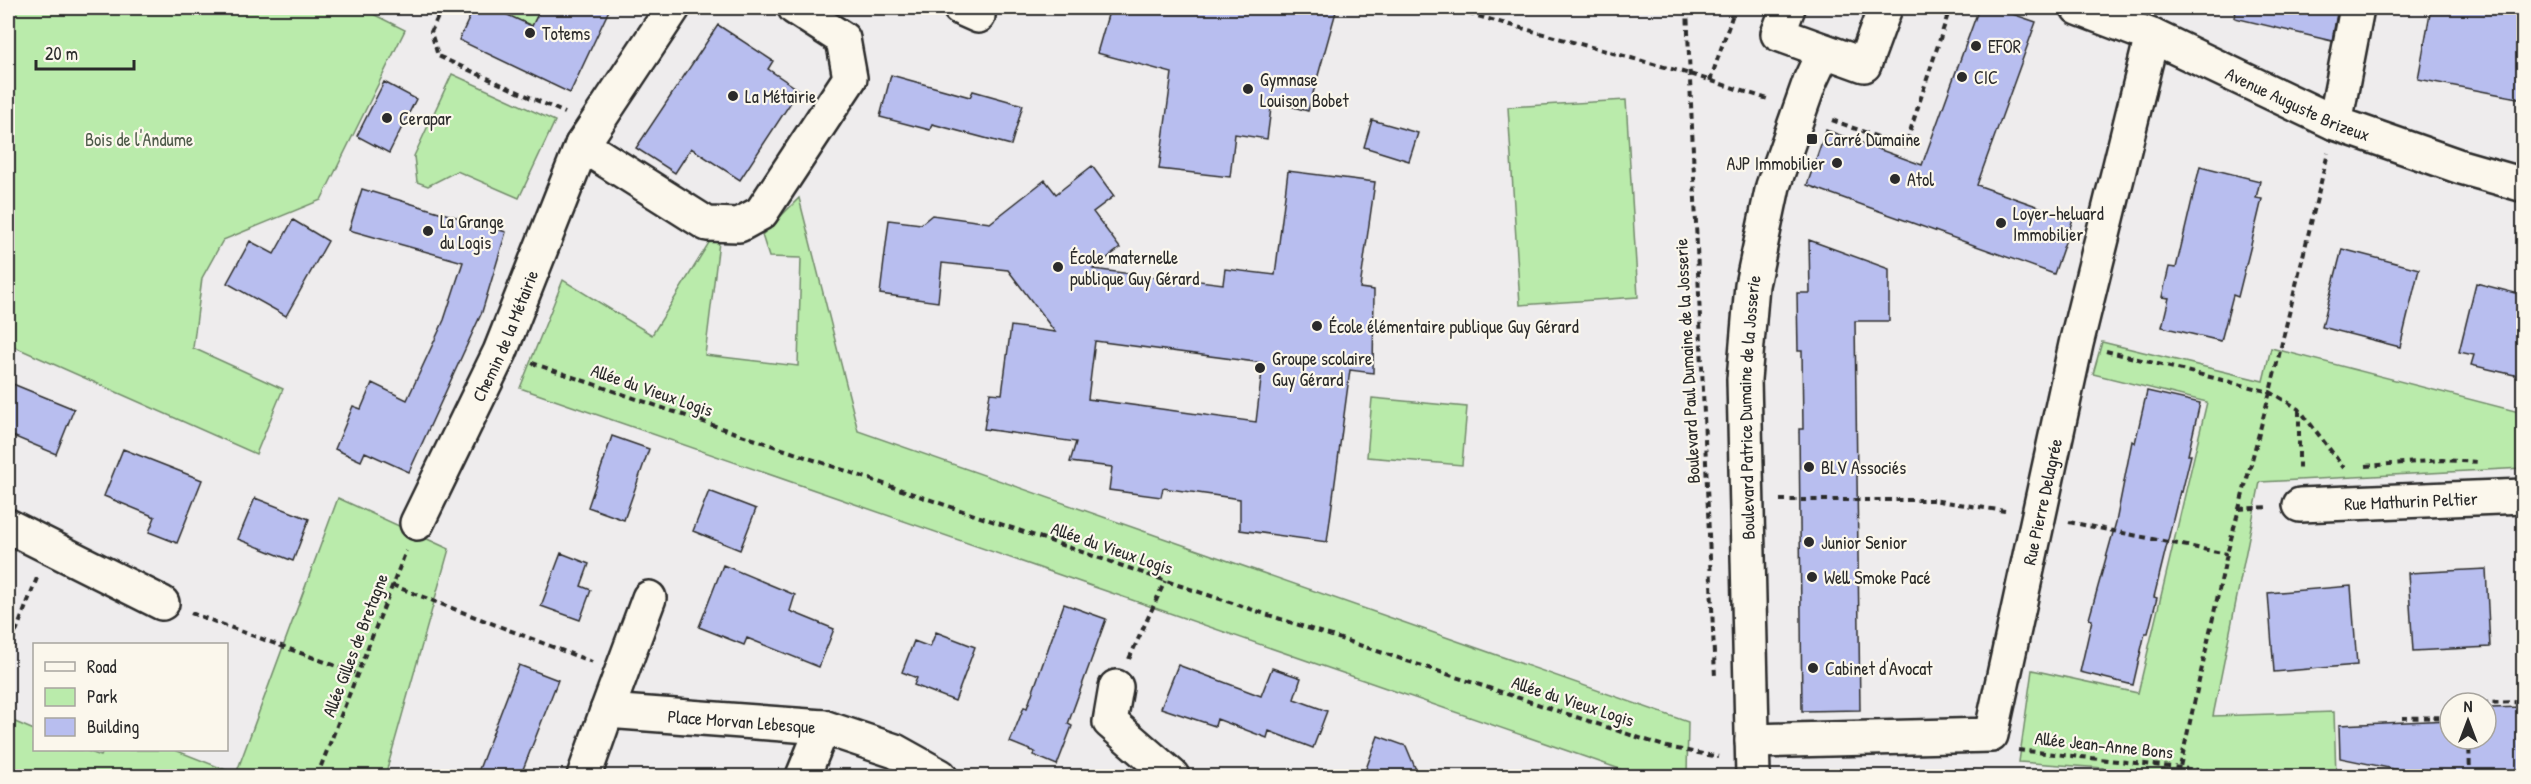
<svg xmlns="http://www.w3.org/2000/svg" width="2531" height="784" font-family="'Patrick Hand',sans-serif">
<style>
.green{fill:#baebab;stroke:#728b6b;stroke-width:1.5}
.building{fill:#b8beef;stroke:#2b2b2b;stroke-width:1.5;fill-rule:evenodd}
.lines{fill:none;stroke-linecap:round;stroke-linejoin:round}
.minor-casing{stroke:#2b2b2b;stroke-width:38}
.path{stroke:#2b2b2b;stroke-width:4;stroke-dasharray:6 4.5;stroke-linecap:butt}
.minor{stroke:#fbf7ec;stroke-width:33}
.poi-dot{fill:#2b2b2b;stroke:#fbf7ec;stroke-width:2}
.labels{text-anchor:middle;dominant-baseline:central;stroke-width:4.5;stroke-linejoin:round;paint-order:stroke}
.poi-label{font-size:18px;fill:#2b2b2b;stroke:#fbf7ec;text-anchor:start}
.street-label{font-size:18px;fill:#2b2b2b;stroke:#fbf7ec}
.park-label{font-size:18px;fill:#4f5b4b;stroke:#fbf7ec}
</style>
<rect width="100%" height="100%" fill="#eeeced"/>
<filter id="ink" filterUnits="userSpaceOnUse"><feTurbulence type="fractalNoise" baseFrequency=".0167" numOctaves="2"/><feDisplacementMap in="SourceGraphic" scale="12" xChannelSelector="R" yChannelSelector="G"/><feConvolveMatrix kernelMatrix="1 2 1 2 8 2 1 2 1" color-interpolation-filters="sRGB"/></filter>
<g filter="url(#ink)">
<path class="green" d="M8,8H372L371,13L405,30L321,200L223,240L202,278L193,348L283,389L256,454L8,344Z
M492,8H541L532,26Z
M452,74L555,121L519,198L457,171L428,186L417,182L414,156Z
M1626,100L1638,297L1520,305L1508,107Z
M799,198L858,431L1688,722L1687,776H1640L520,388L563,280L652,335L710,241L719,242L705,355L798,366L801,258L769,257L762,235Z
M2102,342L2263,381L2271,348L2523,413V468L2260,482L2213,716L2334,712L2336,776H2103V768L2019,762L2032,670L2138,693L2207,402L2093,374Z
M1372,398L1467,407L1462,465L1367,457Z
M338,498L449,549L385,776H8V719L34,730V750H85L101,756L104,750H175L236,774Z"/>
<path class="building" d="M474,8H492L532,26L541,8H610L570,93L459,40Z
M1110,8H1337L1308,111L1272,101L1267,139L1235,134L1230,177L1159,169L1172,73L1097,53Z
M1979,8H1995L2036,22L1977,185L2073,219L2054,274L1807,185L1826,130L1922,165Z
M2236,8H2338L2332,41L2235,18Z
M2431,8H2523V99L2418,79Z
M718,25L773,61L768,69L799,90L740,180L691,148L675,173L636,148Z
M891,75L970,97L973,91L1023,105L1011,145L932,124L930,130L880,117Z
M384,82L416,99L389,153L357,136Z
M1372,120L1418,133L1409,161L1364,147Z
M1092,166L1114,196L1093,212L1120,248L1093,269L1184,281V279L1223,284L1225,269L1275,275L1288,171L1375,182L1360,288L1374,290L1373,373L1350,370L1327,542L1240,530V499L1163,488L1161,497L1109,490L1112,467L1070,462L1076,442L984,429L990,393L1002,394L1011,326L1055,332L1008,270L942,263L938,302L880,294L889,220L921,224L932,215L990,223L1045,180L1056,194ZM1095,341L1263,363L1256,422L1088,399Z
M2200,166L2260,181L2256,198L2262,199L2251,245L2238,297L2233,295L2221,341L2162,327L2169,298L2162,297L2169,267L2176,268Z
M362,189L506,232L482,312L409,472L365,452L361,461L335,449L353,406L361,409L372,383L407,400L444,320L463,262L349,230Z
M293,220L328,241L286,316L227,283L250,241L274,254Z
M1809,240L1889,269V321H1855L1860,710L1802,711L1799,429H1803L1802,351H1798L1797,293H1810Z
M2342,249L2419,269L2400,347L2322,327Z
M2476,283L2523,295V358L2519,376L2471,365L2474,355L2459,352Z
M8,382L74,409L56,454L8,434Z
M2147,391L2200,403L2188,455H2191L2182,492L2180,491L2154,597L2157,598L2148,633H2145L2133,685L2080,672L2092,620L2089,619L2116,522L2132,441L2135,443Z
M612,436L649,449L624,520L588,507Z
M123,449L202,480L177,543L149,532L155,517L104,496Z
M709,491L756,509L740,550L693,531Z
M255,498L309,519L293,561L238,539Z
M561,553L589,564L581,586L591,590L580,620L541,606Z
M723,565L795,595L790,611L834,629L819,667L747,638L744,645L699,627Z
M2486,569L2490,647L2413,651L2408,573Z
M2351,586L2357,665L2274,672L2268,593Z
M1064,604L1106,619L1068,724L1072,726L1057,765L1033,755L1035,752L1010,742L1024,707L1027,708Z
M936,632L975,647L955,701L914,685L917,678L902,672L914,641L930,647Z
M519,665L558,680L520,777H476Z
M1178,665L1261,696L1272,668L1301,678L1294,699L1327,711L1313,748L1269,731L1267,738L1217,719L1215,726L1161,708Z
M2523,707V777H2432L2340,758L2339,725L2450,720V739H2486V712L2490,708Z
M1378,736L1406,746L1419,777H1363Z"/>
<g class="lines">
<defs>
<g id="minor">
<path d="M960,8L978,16"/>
<path d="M1788,8L1778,34L1864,65L1885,8"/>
<path id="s1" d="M2078,8L2152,36L2335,123L2461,167L2524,185"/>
<path d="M2335,123L2357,8"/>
<path d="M582,145L707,224L739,225L761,213L850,78L843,39L795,8"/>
<path id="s2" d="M2300,505L2524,496"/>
<path id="s3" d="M417,523L500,352L582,145L673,8"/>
<path d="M8,526L162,603"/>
<path d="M1116,687L1110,722L1172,776"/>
<path d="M607,711L649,598"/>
<path id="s4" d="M1752,741L1991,735L2076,344L2152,36"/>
<path id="s5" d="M584,776L607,711L823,727L895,751L940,776"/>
<path d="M803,776L823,727"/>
<path id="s6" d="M1753,776L1744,379L1752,285L1773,186L1810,81L1824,51"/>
</g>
</defs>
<use href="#minor" class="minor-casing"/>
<path class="path" d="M442,8L431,32L438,56L565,113
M1448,8L1690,74L1771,100
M1687,8L1715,678
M1710,81L1735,8
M1832,120L1905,147L1950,8
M2106,351L2270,392L2299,409L2344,468
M532,363L1181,586L1667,747L1719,757
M2299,410V472
M2366,466L2442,460L2479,462
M1780,500H1932L2005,511
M2239,509L2269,507
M2069,522L2227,554
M392,585L592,662
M191,613L358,674
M8,652L37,578
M1129,659L1165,581
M2482,703L2524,702
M2402,718L2450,717
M2469,739L2470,776
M2018,750L2253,776
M317,776L406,551
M2178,776L2227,554L2270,392L2328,153"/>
<use href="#minor" class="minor"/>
</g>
</g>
<g class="poi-dot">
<circle cx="530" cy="33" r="6"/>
<circle cx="1976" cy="46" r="6"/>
<circle cx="1962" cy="77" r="6"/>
<circle cx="1248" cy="89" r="6"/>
<circle cx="733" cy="96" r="6"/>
<circle cx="387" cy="118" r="6"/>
<rect x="1806" y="133" width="12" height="12" rx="3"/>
<circle cx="1837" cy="163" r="6"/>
<circle cx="1895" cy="179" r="6"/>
<circle cx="2001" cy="223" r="6"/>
<circle cx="428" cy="231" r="6"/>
<circle cx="1058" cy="267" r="6"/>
<circle cx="1317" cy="326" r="6"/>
<circle cx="1260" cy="368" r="6"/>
<circle cx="1809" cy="467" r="6"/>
<circle cx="1809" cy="542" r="6"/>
<circle cx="1812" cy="577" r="6"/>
<circle cx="1813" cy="668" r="6"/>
</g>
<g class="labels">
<g class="poi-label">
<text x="542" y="33">Totems</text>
<text x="1988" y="46">EFOR</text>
<text x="1974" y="77">CIC</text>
<text x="1260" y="79">Gymnase<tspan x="1260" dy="21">Louison Bobet</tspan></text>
<text x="745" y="96">La Métairie</text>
<text x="399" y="118">Cerapar</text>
<text x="1824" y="139">Carré Dumaine</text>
<text x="1825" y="163" text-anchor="end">AJP Immobilier</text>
<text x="1907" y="179">Atol</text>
<text x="2013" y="213">Loyer-heluard<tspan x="2013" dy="21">Immobilier</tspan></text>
<text x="440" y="221">La Grange<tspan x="440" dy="21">du Logis</tspan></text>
<text x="1070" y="257">École maternelle<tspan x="1070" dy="21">publique Guy Gérard</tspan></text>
<text x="1329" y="326">École élémentaire publique Guy Gérard</text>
<text x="1272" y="358">Groupe scolaire<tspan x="1272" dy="21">Guy Gérard</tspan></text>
<text x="1821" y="467">BLV Associés</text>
<text x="1821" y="542">Junior Senior</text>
<text x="1824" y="577">Well Smoke Pacé</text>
<text x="1825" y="668">Cabinet d'Avocat</text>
</g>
<g class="street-label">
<text stroke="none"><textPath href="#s1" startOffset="240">Avenue Auguste Brizeux</textPath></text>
<text stroke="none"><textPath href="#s3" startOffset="207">Chemin de la Métairie</textPath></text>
<text transform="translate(1687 361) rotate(-93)">Boulevard Paul Dumaine de la Josserie</text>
<text transform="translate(652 390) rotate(19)">Allée du Vieux Logis</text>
<text stroke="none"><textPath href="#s6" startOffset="369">Boulevard Patrice Dumaine de la Josserie</textPath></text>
<text stroke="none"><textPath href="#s4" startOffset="478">Rue Pierre Delagrée</textPath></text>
<text stroke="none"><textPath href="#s2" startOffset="111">Rue Mathurin Peltier</textPath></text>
<text transform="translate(1112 548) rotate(19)">Allée du Vieux Logis</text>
<text transform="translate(355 645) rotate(-69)">Allée Gilles de Bretagne</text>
<text transform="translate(1573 701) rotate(18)">Allée du Vieux Logis</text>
<text stroke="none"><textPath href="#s5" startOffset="204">Place Morvan Lebesque</textPath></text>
<text transform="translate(2104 745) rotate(6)">Allée Jean-Anne Bons</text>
</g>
<g class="park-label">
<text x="139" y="139">Bois de l'Andume</text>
</g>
</g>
<rect width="2531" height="784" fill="none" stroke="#fbf7ec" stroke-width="30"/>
<rect x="15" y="15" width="2501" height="754" fill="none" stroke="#2b2b2b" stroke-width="2" filter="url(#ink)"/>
<rect x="33" y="643" width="195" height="108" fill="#fbf7ec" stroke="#a8a59f" stroke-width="1.5"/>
<rect x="45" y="662" width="30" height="9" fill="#fbf7ec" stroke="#a8a59f" stroke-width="1.5"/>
<text x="87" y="673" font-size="18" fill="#2b2b2b">Road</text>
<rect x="45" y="688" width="30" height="18" fill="#baebab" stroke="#a8a59f" stroke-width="1.5"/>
<text x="87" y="703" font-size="18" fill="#2b2b2b">Park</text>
<rect x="45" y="718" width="30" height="18" fill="#b8beef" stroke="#a8a59f" stroke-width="1.5"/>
<text x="87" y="733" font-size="18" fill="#2b2b2b">Building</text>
<g transform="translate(2468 721)"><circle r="28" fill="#fbf7ec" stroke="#a8a59f" stroke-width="1.5"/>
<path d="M0-4.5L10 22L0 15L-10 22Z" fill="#2b2b2b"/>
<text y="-9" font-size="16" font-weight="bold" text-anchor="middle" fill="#2b2b2b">N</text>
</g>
<path d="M36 60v9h98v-9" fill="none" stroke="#2b2b2b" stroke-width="3"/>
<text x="45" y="60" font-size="18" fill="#2b2b2b" stroke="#fbf7ec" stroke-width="4.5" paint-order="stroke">20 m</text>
</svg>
